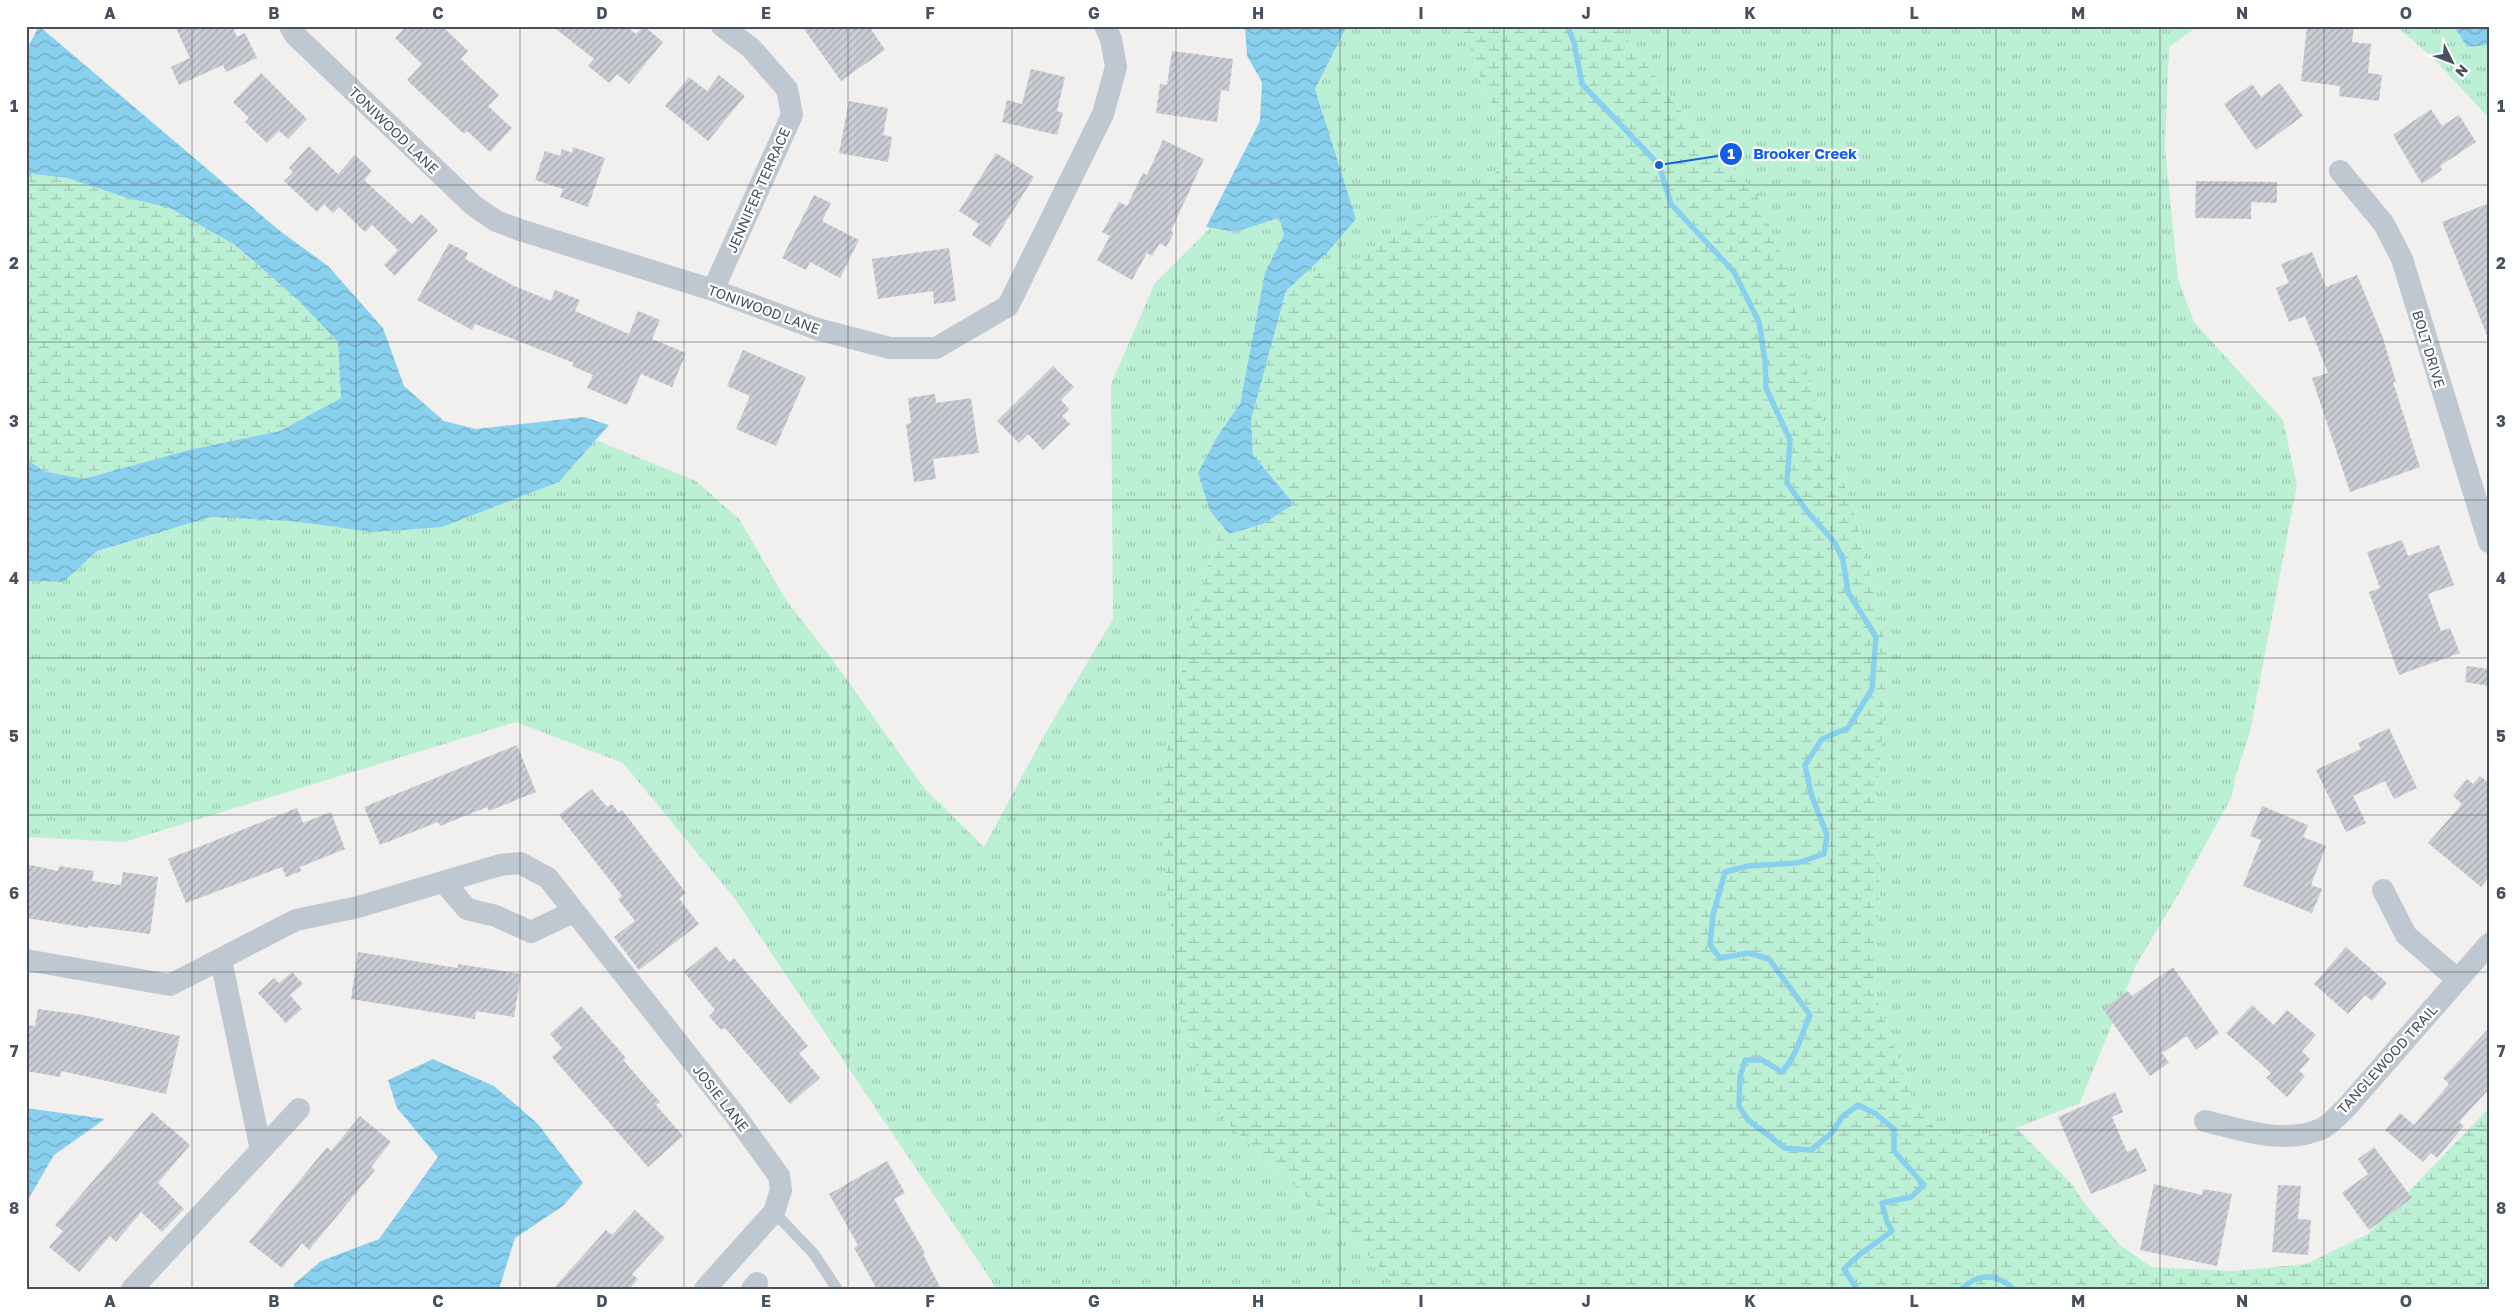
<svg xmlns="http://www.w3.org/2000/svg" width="2515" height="1315" font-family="'Golos Text',sans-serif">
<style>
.grass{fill:url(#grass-tufts)}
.wetland{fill:url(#wetland-marsh)}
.water{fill:url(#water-waves)}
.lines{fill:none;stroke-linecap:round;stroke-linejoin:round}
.stream{stroke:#88d0ee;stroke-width:5.5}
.building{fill:url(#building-hatch)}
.lane{stroke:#bfc8d1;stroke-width:11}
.street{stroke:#bfc8d1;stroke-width:22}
.grid{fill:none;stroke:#47505d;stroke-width:1;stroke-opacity:0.55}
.labels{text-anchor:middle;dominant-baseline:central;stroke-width:4.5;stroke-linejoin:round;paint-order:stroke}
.street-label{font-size:14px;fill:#47505d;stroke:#fff}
.leader{fill:none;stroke:#145ee6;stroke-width:2}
.callout-dot{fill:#145ee6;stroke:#fff;stroke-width:2}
.mark-label{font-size:15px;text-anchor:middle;font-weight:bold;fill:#fff}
.callout-label{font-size:15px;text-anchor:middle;font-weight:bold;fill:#145ee6;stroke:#fff;stroke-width:4.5;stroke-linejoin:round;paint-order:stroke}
.neatline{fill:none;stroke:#47505d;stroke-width:2}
.grid-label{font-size:16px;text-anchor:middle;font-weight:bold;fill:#47505d}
</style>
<defs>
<pattern id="grass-tufts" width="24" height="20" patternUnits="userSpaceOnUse" patternTransform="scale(1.25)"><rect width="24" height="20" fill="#bcf0d5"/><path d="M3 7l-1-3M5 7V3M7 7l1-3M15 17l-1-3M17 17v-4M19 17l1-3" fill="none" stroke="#9bc5b0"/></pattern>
<pattern id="wetland-marsh" width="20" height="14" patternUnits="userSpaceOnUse" patternTransform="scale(1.25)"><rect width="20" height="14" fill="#bcf0d5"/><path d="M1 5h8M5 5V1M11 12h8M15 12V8" fill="none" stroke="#9bc5b0"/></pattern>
<pattern id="water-waves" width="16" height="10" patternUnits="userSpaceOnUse" patternTransform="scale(1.25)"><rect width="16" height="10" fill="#88d0ee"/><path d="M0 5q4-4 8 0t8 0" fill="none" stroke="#71abc4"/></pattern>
<pattern id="building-hatch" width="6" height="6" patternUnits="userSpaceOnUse" patternTransform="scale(1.25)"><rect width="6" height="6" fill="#cbcdd5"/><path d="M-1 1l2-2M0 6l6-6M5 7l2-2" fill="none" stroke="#a7a9b0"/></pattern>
</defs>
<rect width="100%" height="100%" fill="#f2efef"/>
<path class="grass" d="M1347,26H1461L1497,119L1503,164L1486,183L1437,216L1382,241L1345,269L1303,275L1327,253L1356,219L1315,89Z
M1617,26H2198L2169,47L2165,147L2178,279L2194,322L2283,420L2297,485L2250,732L2235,778L2232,796L2178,895L2136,965L2080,1103L2001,1134L1942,1136L1915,1106L1874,990L1880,888L1876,804L1889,656L1857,521L1808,378L1756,193L1683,115L1675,101Z
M2396,26H2454L2467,47L2489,45V118L2432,57Z
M1279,218L1284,235L1265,272L1240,404L1210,511L1221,524L1191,622L1181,686L1171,911L1180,1019L1209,1105L1275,1169L1345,1230L1399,1289H997L735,899L623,763L516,722L124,842L26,837V581L64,582L97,551L211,517L442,527L559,482L596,440L696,481L740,520L786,600L835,663L925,789L984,847L1045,734L1113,619L1111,384L1155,283L1210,228L1235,232Z"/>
<path class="wetland" d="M1461,26H1617L1675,101L1683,115L1756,193L1789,274L1808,378L1857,521L1889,656L1876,804L1880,888L1874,990L1915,1106L1942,1136L2001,1134L2016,1128L2071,1183L2085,1204L2120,1245L2151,1267L2232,1271L2306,1264L2368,1234L2489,1108V1289H1399L1345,1230L1275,1169L1209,1105L1180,1019L1158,800L1191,622L1221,524L1229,534L1263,524L1294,504L1253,455L1251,420L1286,291L1303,275L1345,269L1382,241L1437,215L1486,183L1503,164L1497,119Z
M32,174L67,178L128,198L170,208L235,245L298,300L338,342L341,398L280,431L193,449L83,479L44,471L26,459V181Z"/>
<path class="water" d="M39,26L280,231L328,266L383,328L404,386L444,421L476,429L584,417L609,425L559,482L442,527L373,532L291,521L211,517L97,551L64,582L26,581V459L44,471L83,479L193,449L280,431L341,398L338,342L298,300L235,245L170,208L128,198L67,178L32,174L26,181V51Z
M1245,26H1347L1315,89L1356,219L1327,253L1286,291L1251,420L1253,455L1294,504L1263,524L1229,534L1210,511L1198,473L1217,437L1240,404L1265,272L1284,235L1279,218L1235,232L1206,227L1260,121L1262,82L1247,56Z
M2454,26H2489V45L2467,47Z
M433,1059L494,1086L538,1124L583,1183L563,1206L515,1238L499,1289H294V1284L321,1261L379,1239L438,1157L397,1108L388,1080Z
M26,1108L105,1119L54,1155L26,1203Z"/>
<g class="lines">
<path class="stream" d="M1567,26L1574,42L1582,84L1659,165L1671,204L1734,272L1759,322L1765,361L1766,388L1790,440L1787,483L1806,510L1835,543L1843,560L1848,592L1876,637L1872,689L1848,728L1822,739L1805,765L1811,794L1827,835L1824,854L1797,863L1748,866L1725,872L1713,915L1710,945L1720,958L1749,953L1769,959L1810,1015C1800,1037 1798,1054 1782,1072L1762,1060H1745L1740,1077L1739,1106L1748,1120L1785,1148L1811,1150L1832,1133L1842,1117L1858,1105L1876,1114L1894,1129V1151L1924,1185L1911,1197L1882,1203L1887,1222L1892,1231L1859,1255L1844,1269L1857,1289
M1962,1289C1977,1273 1997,1273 2013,1289"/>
</g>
<path class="building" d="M175,26H232L237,37L245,33L257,58L226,72L223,65L179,85L171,67L190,58Z
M406,26H442L468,51L461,59L499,95L488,106L512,128L490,152L467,131L464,134L407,80L422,64L395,38Z
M552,26H626L636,34L644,26L663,42L629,84L617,74L609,83L588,66L594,59Z
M802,26H869L885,50L841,81Z
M2307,26H2354L2352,42L2371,44L2368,73L2382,75L2379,101L2339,96L2340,86L2301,81Z
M1172,51L1233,59L1229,91L1221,90L1217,122L1156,113L1160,84L1167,85Z
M1031,69L1065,77L1057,111L1063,113L1057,135L1002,122L1007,100L1022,104Z
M261,73L307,119L288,139L279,131L267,143L245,122L249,118L233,102Z
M719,75L745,96L708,141L665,106L689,77L707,91Z
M2280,83L2303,116L2256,150L2224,104L2252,84L2261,97Z
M849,101L888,108L883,135L892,137L888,162L839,153Z
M2431,109L2442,126L2459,115L2476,142L2440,166L2442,170L2422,184L2393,135Z
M1163,140L1204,159L1171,231L1174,233L1166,247L1160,243L1152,256L1147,253L1132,280L1097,260L1110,236L1102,232L1119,202L1127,206L1143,173L1147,175Z
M309,146L338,174L355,155L372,171L364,180L412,224L421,214L438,230L395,276L384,265L398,250L372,225L365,232L339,207L333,213L324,204L317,212L284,181L293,172L289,168Z
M573,147L605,158L588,207L560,197L563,189L535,180L545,151L560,156L562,149L572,153Z
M996,153L1034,177L990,247L972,235L979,224L959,211Z
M2196,181L2277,182V203L2251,202V219L2195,218Z
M814,195L831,203L822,221L859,240L840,278L810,262L806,270L782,258Z
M2489,203V338H2488L2442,222Z
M449,243L468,253L465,259L514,286L551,301L555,290L580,300L575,311L629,334L638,311L660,320L652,339L686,353L672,387L641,374L627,405L587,388L593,375L572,366L574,363L475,324L472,330L417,300Z
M949,248L956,301L934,304L933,291L878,299L872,259Z
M2312,252L2326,287L2357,275L2382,335L2396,382H2393L2420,467L2350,492L2312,378L2328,373L2305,316L2289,322L2276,288L2289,283L2281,264Z
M743,350L806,377L776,446L736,429L750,396L727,386Z
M1053,366L1074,387L1061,400L1069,409L1062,416L1070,424L1043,450L1028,434L1019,443L997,421Z
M935,394L936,403L971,398L979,453L933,459L936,479L914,482L906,424L911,423L908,398Z
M2402,540L2408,556L2439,545L2454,585L2428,594L2441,631L2450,628L2460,653L2399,675L2369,592L2380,588L2367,552Z
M2467,666L2489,669V686L2465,682Z
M2389,728L2417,788L2394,799L2385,781L2353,796L2366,823L2346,832L2316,770L2361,749L2358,743Z
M517,745L536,792L489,811L487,807L440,826L438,822L380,845L364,807Z
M2480,776L2489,783V877L2481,887L2428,843L2462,804L2453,796L2467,779L2473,784Z
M592,789L607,807L612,804L619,813L622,810L686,893L679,899L699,924L639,970L614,937L635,921L618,899L622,896L559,815Z
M2262,806L2308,825L2303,837L2326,846L2311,885L2322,889L2312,913L2243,886L2261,840L2250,836Z
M297,808L303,823L331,812L345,849L300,867L301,871L286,877L282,867L186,903L168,859Z
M26,864L58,871L59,866L94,871L92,881L121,885L123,872L158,877L150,934L88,926V928L26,918Z
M716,946L729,962L734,958L808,1046L799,1053L820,1078L790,1104L725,1028L721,1030L709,1016L715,1010L684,972Z
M2346,947L2387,983L2372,1001L2365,995L2348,1014L2314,984Z
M358,952L458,968V964L521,974L514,1017L476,1011L475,1019L351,999Z
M2173,967L2219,1033L2196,1050L2187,1036L2162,1053L2169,1063L2150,1076L2103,1009L2128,991L2132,996Z
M292,972L303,984L290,995L302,1009L286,1023L258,993L274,978L279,983Z
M2252,1005L2274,1025L2287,1010L2316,1035L2302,1051L2310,1059L2299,1071L2305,1076L2287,1097L2266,1078L2271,1073L2226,1033Z
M581,1006L626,1058L623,1060L660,1102L656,1105L683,1136L648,1167L552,1057L562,1048L550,1034Z
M38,1009L83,1015L180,1036L166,1094L61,1071L60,1077L26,1071V1025L35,1026Z
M2489,1028V1089L2459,1122L2464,1126L2437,1158L2431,1153L2423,1162L2385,1130L2400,1113L2414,1125L2449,1084L2443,1078Z
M2115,1092L2123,1112L2112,1117L2127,1152L2136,1148L2147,1171L2091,1194L2058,1117Z
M152,1112L190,1145L158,1183L184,1209L162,1232L141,1212L116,1242L110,1236L79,1272L49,1247L63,1231L55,1225Z
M360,1116L391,1142L371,1167L375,1170L309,1250L302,1243L282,1268L249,1242L327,1147L331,1151Z
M2374,1147L2412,1198L2369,1230L2342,1193L2368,1174L2358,1159Z
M887,1161L905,1193L894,1199L925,1253L923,1254L941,1289H877L854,1248L858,1245L829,1194Z
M2154,1184L2202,1195L2203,1189L2232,1194L2217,1266L2140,1250Z
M2278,1185L2301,1186L2298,1219L2311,1220L2308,1255L2272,1252Z
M635,1210L665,1238L632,1274L638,1279L629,1289H553L606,1230L612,1235Z"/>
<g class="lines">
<path class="lane" d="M774,1212L814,1254L837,1289"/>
<path class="street" d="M290,26L295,35L473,205L496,221L520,230L713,290L817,329L890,348H936L1008,306L1103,114L1116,67L1111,39L1105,26
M2340,171L2384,224L2402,259L2489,542
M713,290L792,115L787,89L751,48L722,26
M444,882L467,909L496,916L531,932L573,912
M2383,890L2406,935L2457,979
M26,960L170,985L296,920L358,907L500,865L520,863L548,878L735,1115L779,1176L781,1190L774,1212L705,1289
M221,960L261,1150
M2205,1121C2242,1130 2284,1145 2321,1129C2330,1125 2338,1115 2345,1109L2489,944
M132,1289L299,1109
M752,1289L757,1283"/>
</g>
<path class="grid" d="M192,26V1289M356,26V1289M520,26V1289M684,26V1289M848,26V1289M1012,26V1289M1176,26V1289M1340,26V1289M1504,26V1289M1668,26V1289M1832,26V1289M1996,26V1289M2160,26V1289M2324,26V1289M26,185H2489M26,342H2489M26,500H2489M26,658H2489M26,815H2489M26,972H2489M26,1130H2489"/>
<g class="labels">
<g class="street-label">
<text transform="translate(394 130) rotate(44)">TONIWOOD LANE</text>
<text transform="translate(758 190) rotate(-66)">JENNIFER TERRACE</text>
<text transform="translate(764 309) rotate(20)">TONIWOOD LANE</text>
<text transform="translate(2429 349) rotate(73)">BOLT DRIVE</text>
<text transform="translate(2387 1059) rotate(-48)">TANGLEWOOD TRAIL</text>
<text transform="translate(721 1098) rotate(52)">JOSIE LANE</text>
</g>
</g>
<path class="leader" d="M1659 165L1731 154"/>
<g class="callout-dot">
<circle cx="1659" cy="165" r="5"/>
<circle cx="1731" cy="154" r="12"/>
</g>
<g class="mark-label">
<text x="1731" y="159">1</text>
</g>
<g class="callout-label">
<text x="1805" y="159">Brooker Creek</text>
</g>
<rect width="2515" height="1315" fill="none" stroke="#ffffff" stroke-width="55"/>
<g transform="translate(2452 62) rotate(132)" stroke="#ffffff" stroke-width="4" paint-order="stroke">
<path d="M0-4L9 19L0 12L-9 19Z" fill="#47505d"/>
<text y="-8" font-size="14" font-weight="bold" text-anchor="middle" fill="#47505d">N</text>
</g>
<rect x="28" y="28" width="2460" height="1260" class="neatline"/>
<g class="grid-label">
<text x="110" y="19">A</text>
<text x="274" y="19">B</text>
<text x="438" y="19">C</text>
<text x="602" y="19">D</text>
<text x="766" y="19">E</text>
<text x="930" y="19">F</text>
<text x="1094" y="19">G</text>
<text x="1258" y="19">H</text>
<text x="1421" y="19">I</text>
<text x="1586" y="19">J</text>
<text x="1750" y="19">K</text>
<text x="1914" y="19">L</text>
<text x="2078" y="19">M</text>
<text x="2242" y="19">N</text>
<text x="2406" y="19">O</text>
<text x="14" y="112">1</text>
<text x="2501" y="112">1</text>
<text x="14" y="269">2</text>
<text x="2501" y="269">2</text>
<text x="14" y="427">3</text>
<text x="2501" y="427">3</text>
<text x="14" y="584">4</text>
<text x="2501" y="584">4</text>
<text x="14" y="742">5</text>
<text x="2501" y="742">5</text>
<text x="14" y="899">6</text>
<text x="2501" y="899">6</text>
<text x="14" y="1057">7</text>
<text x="2501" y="1057">7</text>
<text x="14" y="1214">8</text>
<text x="2501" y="1214">8</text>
<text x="110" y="1307">A</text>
<text x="274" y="1307">B</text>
<text x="438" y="1307">C</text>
<text x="602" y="1307">D</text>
<text x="766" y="1307">E</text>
<text x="930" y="1307">F</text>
<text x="1094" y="1307">G</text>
<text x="1258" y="1307">H</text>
<text x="1421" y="1307">I</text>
<text x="1586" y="1307">J</text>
<text x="1750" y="1307">K</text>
<text x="1914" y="1307">L</text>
<text x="2078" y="1307">M</text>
<text x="2242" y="1307">N</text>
<text x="2406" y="1307">O</text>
</g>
</svg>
